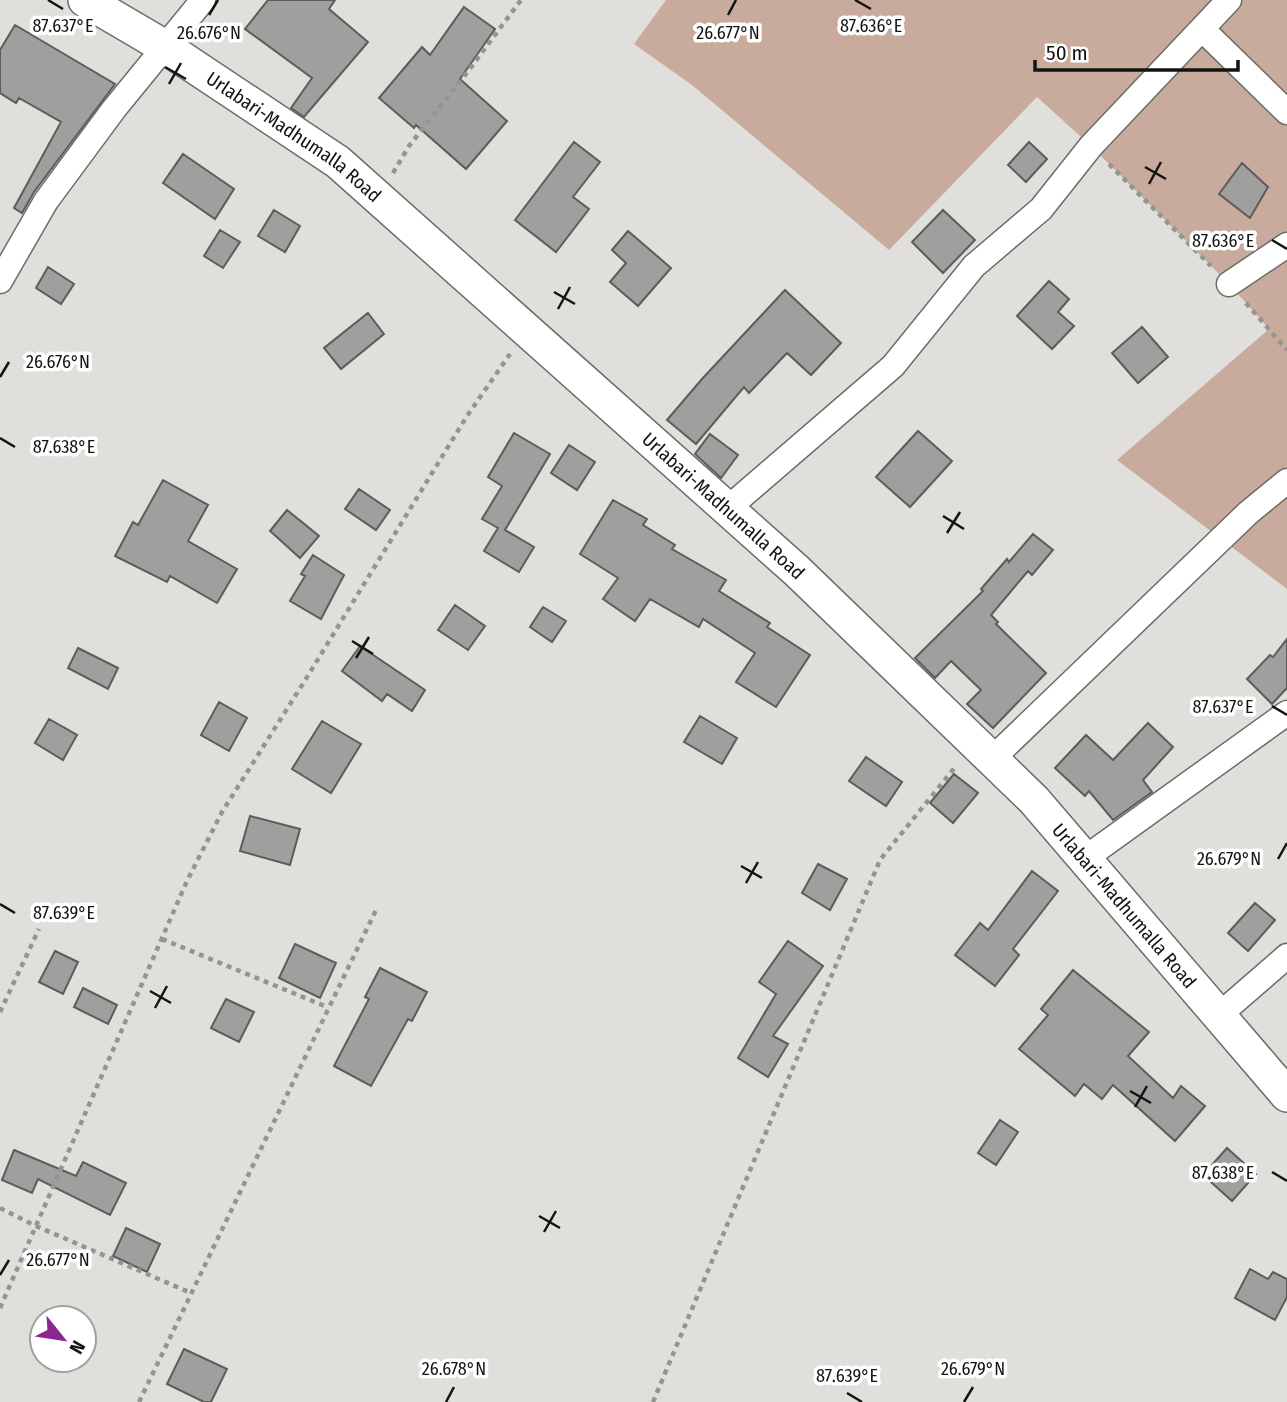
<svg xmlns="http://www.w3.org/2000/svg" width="1287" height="1402" font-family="'Fira Sans Condensed',sans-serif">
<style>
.green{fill:#c9ab9d}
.building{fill:#a19f9d;stroke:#5d5c5a;stroke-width:2}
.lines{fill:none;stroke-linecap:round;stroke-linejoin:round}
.minor-casing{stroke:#6c6c69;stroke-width:27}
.secondary-casing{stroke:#6c6c69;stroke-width:36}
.path{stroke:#949492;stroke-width:4.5;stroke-dasharray:5 5;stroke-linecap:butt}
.minor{stroke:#fff;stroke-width:24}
.secondary{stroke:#fff;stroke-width:33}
.ticks{fill:none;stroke:#131312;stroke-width:2.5}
.labels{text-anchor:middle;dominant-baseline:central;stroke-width:7;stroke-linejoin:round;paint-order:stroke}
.street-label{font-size:19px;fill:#131312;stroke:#fff}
.ticks-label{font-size:18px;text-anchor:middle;fill:#131312;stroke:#fff;stroke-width:7;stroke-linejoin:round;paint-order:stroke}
</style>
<rect width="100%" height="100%" fill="#e0dfdc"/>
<path class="green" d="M666,0H1287V589L1117,460L1269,329L1229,284L1091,146L1037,97L889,250L692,85L634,44Z"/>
<path class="building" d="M268,0H335L329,9L368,42L304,117L291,108L312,78L245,29Z
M464,7L495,29L460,79L507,121L466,169L416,125L414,128L379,98L422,47L430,55Z
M15,25L115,84L34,192L22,213L14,208L61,122L19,98L16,103L0,93V50Z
M574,142L600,162L573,197L589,209L556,252L515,220Z
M1029,142L1047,159L1026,182L1008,165Z
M183,154L234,189L215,219L163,183Z
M1242,163L1268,187L1250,218L1219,194Z
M274,210L300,226L285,252L258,236Z
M943,210L975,240L943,273L912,242Z
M220,230L240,242L223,268L204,256Z
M628,231L671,268L638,306L610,282L626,263L612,250Z
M48,267L74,284L61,304L36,288Z
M1049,281L1069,299L1058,312L1074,326L1052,349L1017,316Z
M785,290L841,343L811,375L787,353L749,393L744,387L696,444L667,420L702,379Z
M368,313L384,334L341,369L324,348Z
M1142,327L1168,357L1138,383L1112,353Z
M918,431L952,461L910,507L876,477Z
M514,433L550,454L505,530L534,547L519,572L484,551L498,528L482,519L502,486L488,477Z
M710,434L738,455L721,478L695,454Z
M569,445L595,462L577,490L551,473Z
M163,480L208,505L188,541L237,569L217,603L170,576L167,582L115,556L133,522L138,525Z
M359,489L390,510L376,530L345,509Z
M613,500L647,519L643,525L675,545L672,549L726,580L719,591L770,623L767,627L810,655L776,707L736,682L755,653L703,619L699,627L650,599L635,621L603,599L618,578L580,554Z
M287,510L319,536L300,558L270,531Z
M1033,534L1053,550L1032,575L1028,571L991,615L998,622L996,624L1046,673L993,728L967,704L981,690L951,661L935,678L915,658L983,591L981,589L1007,559L1009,562Z
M313,555L344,575L321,619L290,601L305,576L301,574Z
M455,605L485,626L468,650L438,630Z
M543,607L566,621L552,642L530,627Z
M1287,639V688L1272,704L1247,679L1270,655L1273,657Z
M360,646L425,690L412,711L387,694L382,701L342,671Z
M78,648L118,668L108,689L68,668Z
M219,702L247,718L229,751L201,735Z
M700,716L737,738L722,764L684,742Z
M49,719L77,735L63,760L35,743Z
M322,721L361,744L331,793L292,769Z
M1148,723L1173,747L1143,780L1152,792L1113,820L1089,791L1085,796L1055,768L1086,735L1113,760Z
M866,757L902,782L886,806L849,781Z
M954,774L978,793L953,823L930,803Z
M250,816L300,829L290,865L240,851Z
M818,864L847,879L830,910L802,893Z
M1032,871L1058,891L1013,949L1019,955L995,986L955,955L980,923L988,930Z
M1255,903L1275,920L1248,951L1228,933Z
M788,941L823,966L773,1036L788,1044L768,1077L738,1058L776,994L759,982Z
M295,944L336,963L320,998L279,978Z
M55,951L78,962L63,994L39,982Z
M380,968L427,992L412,1021L408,1019L371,1086L334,1066L369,999L365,997Z
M1073,970L1149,1032L1128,1056L1173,1098L1181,1086L1205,1106L1175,1141L1113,1085L1102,1099L1084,1084L1075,1096L1019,1049L1048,1015L1041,1009Z
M83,988L117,1005L108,1024L74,1007Z
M226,999L254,1012L239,1042L211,1028Z
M1000,1120L1018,1132L996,1165L978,1153Z
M1227,1148L1256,1174L1232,1201L1203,1175Z
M14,1150L76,1176L83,1162L126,1183L110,1215L38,1179L32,1193L2,1180Z
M126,1228L160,1244L147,1272L113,1256Z
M1250,1269L1268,1279L1273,1272L1287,1279V1297L1275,1320L1235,1298Z
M184,1349L227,1369L211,1402H204L167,1384Z"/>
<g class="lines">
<defs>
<path id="minor" d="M1202,29L1287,112
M0,281L46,201L114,109L203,0
M1229,284L1287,245
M727,509L893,366L974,266L1041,209L1091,146L1229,0
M991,760L1248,513L1287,481
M1084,859L1287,713
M1218,1016L1287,956"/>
<g id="secondary">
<path id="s1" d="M85,0L165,47L338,162L797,571L1034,800L1287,1095"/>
</g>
</defs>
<use href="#minor" class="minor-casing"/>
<use href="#secondary" class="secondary-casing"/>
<path class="path" d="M1109,164L1211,266
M393,173L409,146L469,70L521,0
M1246,303L1287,350
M162,939L327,1007
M0,1012L39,929
M0,1208L36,1226L191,1293
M0,1308L187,881L222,812L304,682L467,416L510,354
M139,1402L376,910
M653,1402L880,860L956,766"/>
<use href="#minor" class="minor"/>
<use href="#secondary" class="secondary"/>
</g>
<path class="ticks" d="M48,0L63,9M855,0L871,9M209,15L218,0M728,15L736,0M165,67L186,79M169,84L181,63M1145,167L1166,179M1149,184L1161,162M1272,240L1287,249M554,292L575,304M558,309L570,287M0,377L9,362M0,438L15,447M943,516L964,529M947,533L960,512M352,641L373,654M356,658L369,637M1272,706L1287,715M1278,859L1287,843M741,866L762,878M746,883L758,862M0,904L15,913M150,991L171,1003M155,1008L167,986M1130,1091L1151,1103M1135,1107L1147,1086M1272,1172L1287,1181M539,1216L560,1228M544,1232L556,1211M0,1275L9,1260M847,1393L862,1402M446,1402L454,1387M964,1402L973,1387"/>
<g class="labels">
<g class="street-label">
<text stroke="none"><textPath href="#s1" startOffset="250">Urlabari-Madhumalla Road</textPath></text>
<text stroke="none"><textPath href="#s1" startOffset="817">Urlabari-Madhumalla Road</textPath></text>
<text stroke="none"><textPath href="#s1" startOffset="1384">Urlabari-Madhumalla Road</textPath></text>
</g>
</g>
<g class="ticks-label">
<text x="871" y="32">87.636°E</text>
<text x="63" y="32">87.637°E</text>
<text x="209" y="39">26.676°N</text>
<text x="728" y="39">26.677°N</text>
<text x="1223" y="247">87.636°E</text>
<text x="58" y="368">26.676°N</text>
<text x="64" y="453">87.638°E</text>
<text x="1223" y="713">87.637°E</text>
<text x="1229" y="865">26.679°N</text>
<text x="64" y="919">87.639°E</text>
<text x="1223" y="1179">87.638°E</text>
<text x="58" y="1266">26.677°N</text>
<text x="454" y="1375">26.678°N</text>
<text x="973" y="1375">26.679°N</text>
<text x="847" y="1382">87.639°E</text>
</g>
<g transform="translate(63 1339) rotate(120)"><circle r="33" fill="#ffffff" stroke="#a1a1a0" stroke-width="2"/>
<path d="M0-5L12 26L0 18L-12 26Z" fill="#89268f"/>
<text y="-10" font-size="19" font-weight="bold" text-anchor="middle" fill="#131312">N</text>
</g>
<path d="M1035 60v10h203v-10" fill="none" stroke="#131312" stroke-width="3.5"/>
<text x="1046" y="60" font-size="21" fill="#131312" stroke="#ffffff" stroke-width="5" paint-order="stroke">50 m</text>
</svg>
